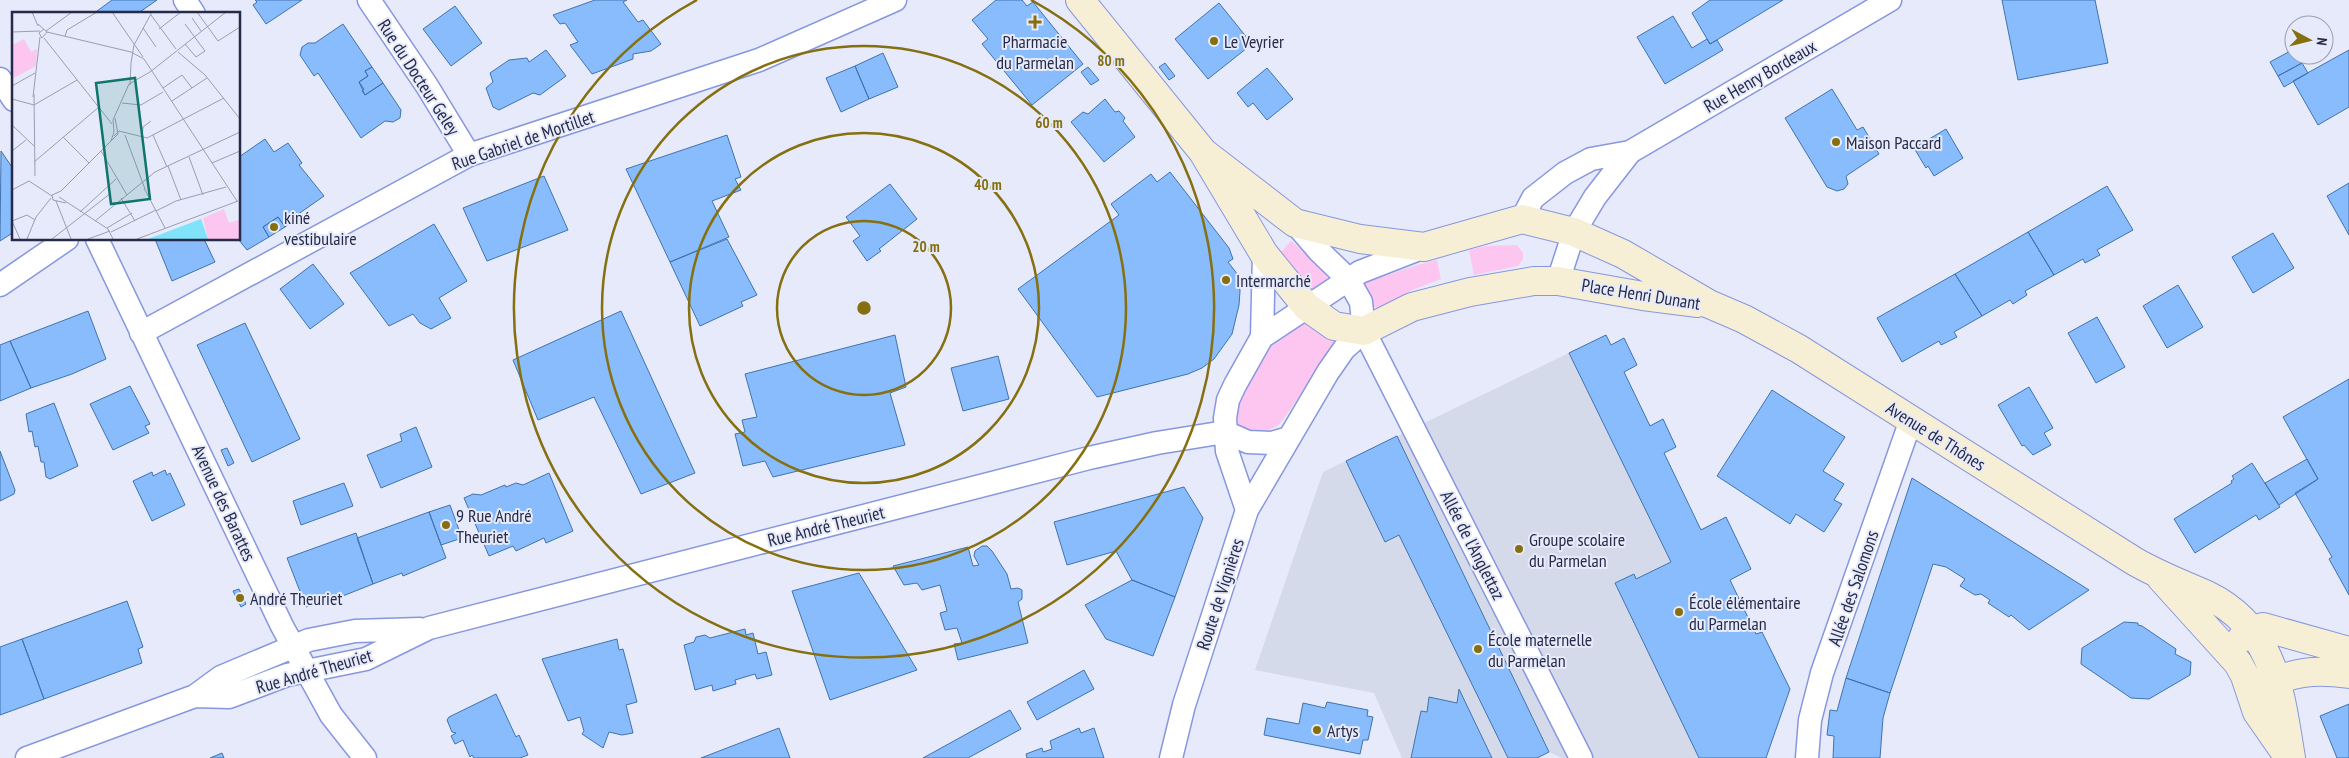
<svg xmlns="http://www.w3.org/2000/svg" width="2349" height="758" font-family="'PT Sans Narrow',sans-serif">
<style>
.built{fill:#d5daeb}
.green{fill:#fdc6f1}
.building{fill:#88bcfc;stroke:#4173ae}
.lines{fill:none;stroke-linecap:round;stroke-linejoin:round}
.street-casing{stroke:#8797df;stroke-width:25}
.secondary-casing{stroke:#8797df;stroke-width:30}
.street{stroke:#fff;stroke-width:22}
.secondary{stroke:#f7efd5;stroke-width:28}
.ring{fill:none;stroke:#866f0f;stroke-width:2.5}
.poi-dot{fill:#866f0f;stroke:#e6eafa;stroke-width:2}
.labels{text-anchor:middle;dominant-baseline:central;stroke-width:4;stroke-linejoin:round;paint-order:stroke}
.poi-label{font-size:18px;fill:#252b48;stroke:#e6eafa;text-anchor:start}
.street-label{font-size:18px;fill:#252b48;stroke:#e6eafa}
.inset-road{fill:none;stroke:#999eb3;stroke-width:1}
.view{fill:#0f766e;fill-opacity:0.15;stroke:#0f766e;stroke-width:2.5}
.inset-edge{fill:none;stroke:#252b48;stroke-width:2.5}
.centre{fill:#866f0f;stroke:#e6eafa;stroke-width:2.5}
.ring-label{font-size:15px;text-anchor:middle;font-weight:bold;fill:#866f0f;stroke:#e6eafa;stroke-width:4;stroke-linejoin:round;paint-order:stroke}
</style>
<rect width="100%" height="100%" fill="#e6eafa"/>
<path class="built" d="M1606,335L1611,345L1624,338L1637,365L1624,372L1650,426L1663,419L1676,447L1664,454L1700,529L1726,517L1751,569L1730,580L1756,634L1766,758H1562L1549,752L1537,758H1402L1374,693L1255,670L1323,472Z"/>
<path class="green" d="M1291,241L1311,257L1328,278L1323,285L1308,293L1280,253Z
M1517,245L1523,253V259L1518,266L1474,275L1469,250L1486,246Z
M1437,260L1441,279L1412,290L1379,309L1371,305L1364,282C1389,276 1412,265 1437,260Z
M1301,322C1314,326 1328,329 1333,342C1325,355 1286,420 1277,426C1263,434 1251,433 1238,424C1235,401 1254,363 1269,345C1277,336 1291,329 1301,322Z"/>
<path class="building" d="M112,0H157L137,14H93Z
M255,0H302L266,24L253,5L257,2Z
M595,0H627L623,2L638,22L643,20L661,44L651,51L633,54V59L592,74L570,45L578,42L565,23L560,24L553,15Z
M996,0H1022L1027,6L1033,2L1083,64L1032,105L982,44L988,39L972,20Z
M1710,0H1783L1710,44L1692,13Z
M2002,0H2095L2108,63L2018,80Z
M1219,3L1252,44L1208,79L1175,39Z
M455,6L482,43L451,66L423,29Z
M1673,16L1692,48L1707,39L1710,44L1717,40L1723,50L1665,84L1637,37Z
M343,24L372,67L365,71L368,76L359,82L364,89L362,91L365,95L383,83L401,110L400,118L393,122L385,121L361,138L318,73L314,76L300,55L302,47L308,43H315Z
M2294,49V55H2297L2302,63L2278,76L2270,62Z
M546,50L566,76L540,95L533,93L499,110L493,107L486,88L493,82L490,73L509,60L527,58L529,62Z
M2349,50V107L2318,125L2293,81Z
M883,53L898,87L869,99L855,66Z
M1165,63L1175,76L1169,80L1159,67Z
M2302,63L2308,73L2284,87L2278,76Z
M855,66L869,99L841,112L826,78Z
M372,67L383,83L365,95L359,82L368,76L365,71Z
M1088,67L1099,80L1091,85L1081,72Z
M1267,68L1293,99L1267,120L1253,103L1248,107L1237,93Z
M1832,89L1857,130L1863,127L1879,154L1846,176L1848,184L1844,189L1837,191L1827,187L1785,118Z
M1105,99L1115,112L1119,111L1125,118L1123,121L1135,137L1104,162L1071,122L1083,112L1088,114Z
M1946,129L1963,158L1934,176L1928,166L1926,168L1914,148Z
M727,135L741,177L735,179L741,190L712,201L729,237L670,262L626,169Z
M265,139L274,152L288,143L302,163L299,165L324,196L297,215L298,217L285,227L278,217L263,227L269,237L247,250L238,239L239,157Z
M1,151L14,170V232L0,241Z
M1170,172L1229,248L1233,259L1228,262L1238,275L1240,291L1239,305L1232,334L1214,359L1202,368L1188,374L1097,397L1018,289L1119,215L1111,204L1151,174L1157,182Z
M544,176L568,230L487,261L463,208Z
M2349,183V235L2327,196Z
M890,184L917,219L879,249L881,251L867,261L853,241L860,236L846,217Z
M2107,186L2133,230L2097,250L2100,255L2085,263L2083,259L2054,275L2028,232Z
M278,217L285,227L269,237L263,227Z
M434,224L467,281L439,298L451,318L431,329L420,323L413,314L389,326L350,273Z
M2028,232L2054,275L2025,291L2027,295L2013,304L2010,300L1982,316L1955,274Z
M2273,233L2294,268L2253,293L2232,257Z
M155,239H204L215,262L172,281Z
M727,239L757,295L741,302L743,306L700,326L670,262Z
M313,264L344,304L310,329L280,289Z
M1955,274L1982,316L1954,332L1957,337L1941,345L1939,341L1902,362L1877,318Z
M2178,285L2203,327L2167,348L2143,306Z
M88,311L106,359L72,374L31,388L10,341Z
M621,311L695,473L641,494L594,397L538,420L513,360Z
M2097,317L2125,367L2096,383L2068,333Z
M245,323L300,439L252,462L197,345Z
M895,335L906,387L890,393L905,445L773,477L765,461L743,466L735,434L745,432L742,420L757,417L745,374Z
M1606,335L1611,345L1624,338L1637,365L1624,372L1650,426L1663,419L1676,447L1664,453L1701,530L1726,517L1751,569L1730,580L1756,634L1762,632L1790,689L1766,758H1699L1615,583L1634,574L1636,579L1671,562L1569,353Z
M10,341L31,388L0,401V345Z
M998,356L1009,399L963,411L951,368Z
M2349,379V595L2329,559L2332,557L2295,493L2318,479L2283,417Z
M130,386L150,424L145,426L149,433L113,450L90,404Z
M2029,387L2053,428L2044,433L2051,445L2033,455L2024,445L2022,446L1998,405Z
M1772,390L1845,437L1823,471L1844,484L1834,500L1842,504L1824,532L1796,514L1790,524L1717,476Z
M54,403L78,466L50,479L46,477L44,462H41L38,446L35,447L32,431L29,432L26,414Z
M416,427L432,467L381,488L367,455L402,441L400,434Z
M1397,436L1549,752L1537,758H1508L1399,535L1385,542L1346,461Z
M227,448L234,463L228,466L221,450Z
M0,451L15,490L14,494L0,501Z
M2307,459L2318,479L2279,505L2265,483Z
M2252,463L2280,507L2259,520L2256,515L2195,553L2174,519L2232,483L2231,481L2234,479L2232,476Z
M165,470L167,475L170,473L185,505L152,521L133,481L152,472L153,476Z
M549,473L573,531L546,543L544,538L516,551L513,546L489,556L464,498L473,494L481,495L505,485L506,487L516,483L523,485Z
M1912,478L2089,590L2029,630L2011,615L2009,617L1988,603L1990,600L1981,594L1975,595L1960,586L1965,579L1946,567L1933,564L1890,693L1846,678Z
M344,483L353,506L301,525L293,501Z
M1184,487L1203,518L1175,597L1132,580L1116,551L1067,565L1054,522Z
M450,505L462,538L441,545L429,512Z
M429,512L446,558L403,576L402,573L373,584L357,538Z
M356,533L373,584L330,601L329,599L306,607L287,558Z
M982,546H987L992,551L1007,574L1011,589L1018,588L1022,590V599L1018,602L1028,643L958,660L954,644L962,643L957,628L945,630L940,613L947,611L940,585L922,590L917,583L904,585L893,566L968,547L973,566L979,565L974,556L975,551Z
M859,573L917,670L830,700L792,591Z
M1132,580L1175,597L1153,656L1106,639L1085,605Z
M239,589L246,604L241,607L233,591Z
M127,601L143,647L138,649L142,663L44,699L22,639Z
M2124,622L2138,623V625L2142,626L2176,649L2175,654L2191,662L2190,675L2149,699L2131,698L2081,664L2082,648Z
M745,629L746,635L753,633L758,654L766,652L772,675L757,679L755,674L735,680L736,684L713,691L712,685L695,690L684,645L694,642L696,637L705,635L710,638Z
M22,639L44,699L0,715V647Z
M617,639L619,650L623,649L637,702L626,705L633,733L622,735L609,732L603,748L582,734L584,731L580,717L568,721L542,659Z
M1084,670L1094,689L1037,720L1027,702Z
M1846,678L1890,693L1883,718L1880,758H1833L1834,736L1827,735L1830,710L1837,711Z
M1459,689L1492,758H1411L1421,711L1427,712L1429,697L1457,703Z
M496,694L516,737L519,735L528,755L520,758H474L472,755L470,757L463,740L455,744L451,736L456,733L452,732L447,720L449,717Z
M1327,702L1368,710L1367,716L1373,717L1368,740H1363L1360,754L1264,735L1267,718L1299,724L1303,703L1325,708Z
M2349,704V758H2337L2320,716Z
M1010,710L1021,729L968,758H923Z
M779,728L790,758H701Z
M1079,728L1081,733L1094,728L1104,758H1027L1026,754L1042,748L1043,752L1052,749L1050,741Z
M222,753L224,758H210Z"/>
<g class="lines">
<defs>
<path id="street" d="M185,0L194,14
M369,0L427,86L469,155
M0,79L14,100
M1522,219L1533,198L1565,173L1591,159L1630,152L1890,0
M1295,223L1319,251L1348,279L1361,302L1364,331L1581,758
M97,239L282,626L331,715L365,758
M1558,281L1574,232L1595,197L1630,152
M0,285L67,239
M141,333L469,155L759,60L895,0
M1262,337L1264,254
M1247,510L1227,451L1225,418L1228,400L1235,385L1262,337L1360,272L1424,247
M195,696L229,697L287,675L366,659L429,628L1089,458L1157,443L1225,432L1248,442L1272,443L1289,438
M27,758L195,696L221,677L309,640L355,631L420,629
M1171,758L1184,705L1247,510L1328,372L1344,349L1364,331
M1807,758L1810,720L1822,673L1911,420"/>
<path id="secondary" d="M1080,0L1203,152L1264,254L1307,307L1334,326L1364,331L1412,307L1470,292L1534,281H1558L1643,296L1698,303
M1203,152L1295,223L1360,239L1424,247L1522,219L1574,232L1623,254L1709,304L1744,319L1799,349L2134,561C2158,575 2182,584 2207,595C2275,628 2280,692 2291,758
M2161,578L2238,663L2245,676L2257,712L2287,755
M2242,638L2252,630L2263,627L2349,651
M2261,686C2295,672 2313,669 2349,674"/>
</defs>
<use href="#street" class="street-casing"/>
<use href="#secondary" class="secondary-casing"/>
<use href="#street" class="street"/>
<use href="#secondary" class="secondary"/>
</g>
<g class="ring">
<circle cx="864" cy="308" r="87"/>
<circle cx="864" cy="308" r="175"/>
<circle cx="864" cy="308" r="262"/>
<path d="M1031 0A350 350 0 1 1 697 0"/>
</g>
<g class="poi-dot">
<path d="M1032.5 14.5h5v5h5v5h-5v5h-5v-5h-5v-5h5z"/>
<circle cx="1214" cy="41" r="5"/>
<circle cx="1836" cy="142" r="5"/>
<circle cx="274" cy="227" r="5"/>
<circle cx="1226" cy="280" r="5"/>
<circle cx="446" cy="525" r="5"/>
<circle cx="1519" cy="549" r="5"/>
<circle cx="240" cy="598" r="5"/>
<circle cx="1679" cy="612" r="5"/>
<circle cx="1478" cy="649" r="5"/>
<circle cx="1317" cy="730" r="5"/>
</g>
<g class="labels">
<g class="poi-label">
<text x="1035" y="41" text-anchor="middle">Pharmacie<tspan x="1035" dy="21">du Parmelan</tspan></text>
<text x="1224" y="41">Le Veyrier</text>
<text x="1846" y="142">Maison Paccard</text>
<text x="284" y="217">kiné<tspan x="284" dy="21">vestibulaire</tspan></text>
<text x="1236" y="280">Intermarché</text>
<text x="456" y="515">9 Rue André<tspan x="456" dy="21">Theuriet</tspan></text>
<text x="1529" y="539">Groupe scolaire<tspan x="1529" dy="21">du Parmelan</tspan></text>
<text x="250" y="598">André Theuriet</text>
<text x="1689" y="602">École élémentaire<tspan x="1689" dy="21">du Parmelan</tspan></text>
<text x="1488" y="639">École maternelle<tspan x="1488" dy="21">du Parmelan</tspan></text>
<text x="1327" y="730">Artys</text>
</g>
<g class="street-label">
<text transform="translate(1760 76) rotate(-30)">Rue Henry Bordeaux</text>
<text transform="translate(419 77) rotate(57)">Rue du Docteur Geley</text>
<text transform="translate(523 140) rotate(-19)">Rue Gabriel de Mortillet</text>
<text transform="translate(1641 294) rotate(9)">Place Henri Dunant</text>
<text transform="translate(1936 436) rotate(32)">Avenue de Thônes</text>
<text transform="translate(224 503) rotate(65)">Avenue des Barattes</text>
<text transform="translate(826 526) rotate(-14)">Rue André Theuriet</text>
<text transform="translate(1473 545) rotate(63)">Allée de l'Anglettaz</text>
<text transform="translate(1853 588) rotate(-71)">Allée des Salomons</text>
<text transform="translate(1220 594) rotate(-72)">Route de Vignières</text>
<text transform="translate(314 671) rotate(-16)">Rue André Theuriet</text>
</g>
</g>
<g transform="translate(12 12)">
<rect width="228" height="228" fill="#e6eafa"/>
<path d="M12,27L19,40L25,37L24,54L0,67V33ZM212,197L217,211L227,208V227H196L191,206Z" fill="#fdc6f1"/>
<path d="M189,207L196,227H136Z" fill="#80e3f9"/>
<path class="inset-road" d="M20,0L26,14M100,0L131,45M185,0L206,29L228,15M139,3L164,37M180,6L189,19M26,12L35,20L30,26L27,21L32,17M173,12L193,39L184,45L173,32M131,16L144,35M147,17L169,0M34,19L60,0M0,20L28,19M35,20L119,40L132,47L225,189M53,24L55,18L85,0M32,26L100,112M166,40L193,63L228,107M119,51L122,33L140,0M118,73L119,51M0,74L23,61M151,76L170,63L180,76M22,82L23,164M21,85L28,25M0,87L22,93L65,68M160,89L195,66M110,91L129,93L151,80M0,113L22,134M113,123L133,177M141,123L155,155M102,124L107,119L135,126L212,86M51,125L77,151M130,127L131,115L139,109M99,129L102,120L101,108L117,72L138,60L214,0M0,139L14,128M89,139L115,183M177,145L191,183M22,150L87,95M200,151L228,139M156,154L169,188M17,169L40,184M132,176L153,216M0,178L17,169M47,185L96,217L101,227M109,186L123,209M44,189L59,227M54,191L41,188L40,183L49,179L106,122L103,106M144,199L164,189L214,175M68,200L104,167M0,209L15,203L23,208M0,209L8,227M83,209L143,160L228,120M95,216L120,201M99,220L144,198M15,227L24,205L39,186M40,227L99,181M76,227L98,219M125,227L226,189"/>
<path class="view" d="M123,66L138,187L99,192L84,71Z"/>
<rect width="228" height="228" class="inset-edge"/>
</g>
<circle cx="864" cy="308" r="8" class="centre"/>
<g class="ring-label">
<text x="1111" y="66">80 m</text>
<text x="1049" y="128">60 m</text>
<text x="988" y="190">40 m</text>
<text x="926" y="252">20 m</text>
</g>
<g transform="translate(2309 40) rotate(97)"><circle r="24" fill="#e6eafa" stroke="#999eb3"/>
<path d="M0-4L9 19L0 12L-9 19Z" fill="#866f0f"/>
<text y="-8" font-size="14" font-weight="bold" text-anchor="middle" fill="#252b48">N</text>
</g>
</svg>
